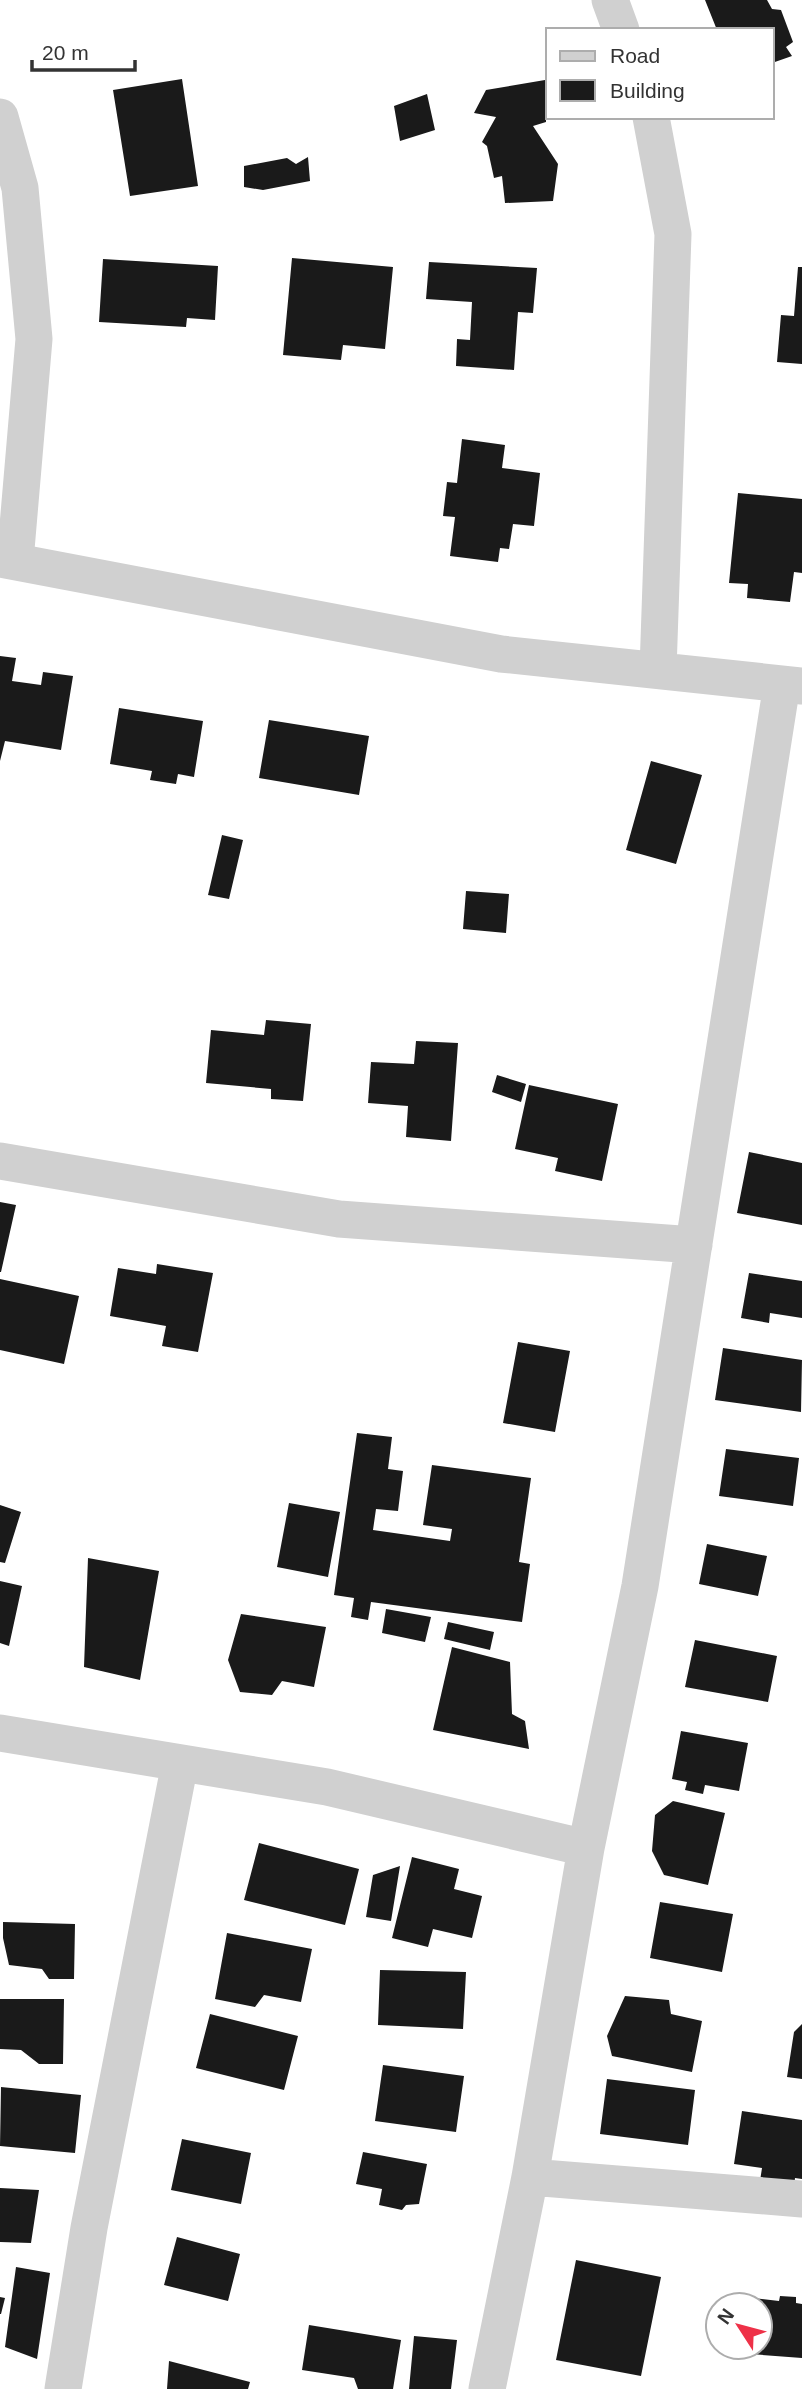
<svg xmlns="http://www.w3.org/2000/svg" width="802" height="2389" font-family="Arial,sans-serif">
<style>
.building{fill:#1a1a1a}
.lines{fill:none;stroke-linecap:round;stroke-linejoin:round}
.minor{stroke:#d0d0d0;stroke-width:37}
</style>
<rect width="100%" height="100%" fill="#fff"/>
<path class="building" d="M705,0H767L772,9L781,10L793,42L786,47L792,56L772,63V30H717Z
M182,79L198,186L130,196L113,90Z
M545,80L546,122L533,126L558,164L553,201L505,203L502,176L494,178L487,146L482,142L496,117L474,113L486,90Z
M427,94L435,130L400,141L394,106Z
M308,157L310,181L263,190L244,187V166L287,158L296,164Z
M292,258L393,267L385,349L343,345L341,360L283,355Z
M103,259L218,266L215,320L187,318L186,327L99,322Z
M429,262L537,268L533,313L518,312L514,370L456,366L457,339L470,340L472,302L426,299Z
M798,267H802V364L777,362L781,315L794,316Z
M462,439L505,445L502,468L540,473L534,526L513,524L509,549L500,548L498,562L450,556L455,517L443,516L447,482L457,483Z
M738,493L802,499V573L794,572L790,602L747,598L748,584L729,583Z
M0,656L16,658L12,681L41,685L43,672L73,676L61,750L5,741L0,761Z
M119,708L203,721L194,777L178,774L176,784L150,780L152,771L110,764Z
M269,720L369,736L359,795L259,778Z
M651,761L702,775L676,864L626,850Z
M222,835L243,840L229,899L208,895Z
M466,891L509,894L506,933L463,929Z
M266,1020L311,1024L303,1101L271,1099V1089L206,1083L211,1030L264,1035Z
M416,1041L458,1043L451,1141L406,1137L408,1106L368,1103L371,1062L414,1064Z
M497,1075L526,1084L521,1102L492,1092Z
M529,1085L618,1104L602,1181L555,1171L558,1158L515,1149Z
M749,1152L802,1163V1225L737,1213Z
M0,1202L16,1205L1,1272H0Z
M157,1264L213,1273L198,1352L162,1346L166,1326L110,1316L118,1268L156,1274Z
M749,1273L802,1281V1318L770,1313L769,1323L741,1318Z
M0,1279L79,1296L64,1364L0,1350Z
M518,1342L570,1351L555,1432L503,1423Z
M723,1348L802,1360L801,1412L715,1400Z
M357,1433L392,1437L388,1469L403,1471L398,1511L376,1509L373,1530L450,1541L452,1529L423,1525L432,1465L531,1478L519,1562L530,1564L522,1622L371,1602L368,1620L351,1617L354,1598L334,1595Z
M726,1449L799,1458L793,1506L719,1496Z
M289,1503L340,1512L328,1577L277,1567Z
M0,1505L21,1512L5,1563L0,1562Z
M707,1544L767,1556L758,1596L699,1584Z
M88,1558L159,1571L140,1680L84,1667Z
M0,1581L22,1586L9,1646L0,1643Z
M386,1609L431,1617L425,1642L382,1633Z
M241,1614L326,1627L314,1687L282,1681L272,1695L240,1692L228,1660Z
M448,1622L494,1632L490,1650L444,1639Z
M695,1640L777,1656L768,1702L685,1687Z
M452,1647L510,1662L512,1714L525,1721L529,1749L433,1730Z
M681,1731L748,1743L739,1791L705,1785L703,1794L685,1790L687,1782L672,1779Z
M673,1801L725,1813L708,1885L664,1875L652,1851L655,1815Z
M259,1843L359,1869L345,1925L244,1900Z
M412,1857L459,1869L454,1889L482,1896L472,1938L433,1929L428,1947L392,1938Z
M400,1866L391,1921L366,1917L373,1875Z
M660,1902L733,1914L722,1972L650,1958Z
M3,1922L75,1924L74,1979H49L42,1969L9,1965L3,1938Z
M227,1933L312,1949L301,2002L264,1995L255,2007L215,1999Z
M380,1970L466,1972L463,2029L378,2025Z
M625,1996L669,2000L671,2014L702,2021L692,2072L612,2056L607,2036Z
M0,1999H64L63,2064H39L21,2050L0,2049Z
M210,2014L298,2036L284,2090L196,2068Z
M802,2024V2079L787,2077L794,2032Z
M383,2065L464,2076L456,2132L375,2121Z
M607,2079L695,2090L688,2145L600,2134Z
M1,2087L81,2095L75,2153L0,2146Z
M742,2111L802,2120V2179L795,2178L794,2187L760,2181L762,2168L734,2164Z
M182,2139L251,2153L241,2204L171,2190Z
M363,2152L427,2164L419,2204L406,2205L402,2210L379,2205L382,2189L356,2184Z
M0,2188L39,2190L31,2243L0,2242Z
M177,2237L240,2254L228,2301L164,2285Z
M576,2260L661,2277L641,2376L556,2360Z
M16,2267L50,2273L37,2359L5,2347Z
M780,2296L796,2297V2303L802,2304V2358L738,2353L739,2347H760V2305H744L745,2297L779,2301Z
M0,2297L5,2298L1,2314H0Z
M309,2325L401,2340L393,2389H358L354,2378L302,2370Z
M414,2336L457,2340L451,2389H409Z
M169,2361L250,2382L248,2389H167Z"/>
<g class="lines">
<path class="minor" d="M610,0L621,30
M0,117L20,188L34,339L15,561
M651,117L673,234L658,670
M0,559L501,654L802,686
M0,1161L339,1219L694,1245
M0,1733L327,1787L586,1848
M530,2177L802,2199
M63,2389L89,2228L180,1763
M487,2389L530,2177L586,1848L640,1586L782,684"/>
</g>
<rect x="546" y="28" width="228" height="91" fill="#ffffff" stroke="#adadad" stroke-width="2"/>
<rect x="560" y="51" width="35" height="10" fill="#d0d0d0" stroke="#adadad" stroke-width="2"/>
<text x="610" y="63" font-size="21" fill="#333333">Road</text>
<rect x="560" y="80" width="35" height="21" fill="#1a1a1a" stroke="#adadad" stroke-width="2"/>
<text x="610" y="98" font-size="21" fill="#333333">Building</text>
<g transform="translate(739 2326) rotate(306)"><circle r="33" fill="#ffffff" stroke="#adadad" stroke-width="2"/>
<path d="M0-5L12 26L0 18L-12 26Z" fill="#ee3148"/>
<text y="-10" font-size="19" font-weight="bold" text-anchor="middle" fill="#333333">N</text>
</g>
<path d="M32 60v10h103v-10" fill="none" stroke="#333333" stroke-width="3.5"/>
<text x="42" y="60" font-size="21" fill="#333333" stroke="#ffffff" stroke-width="5" paint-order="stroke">20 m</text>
</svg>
